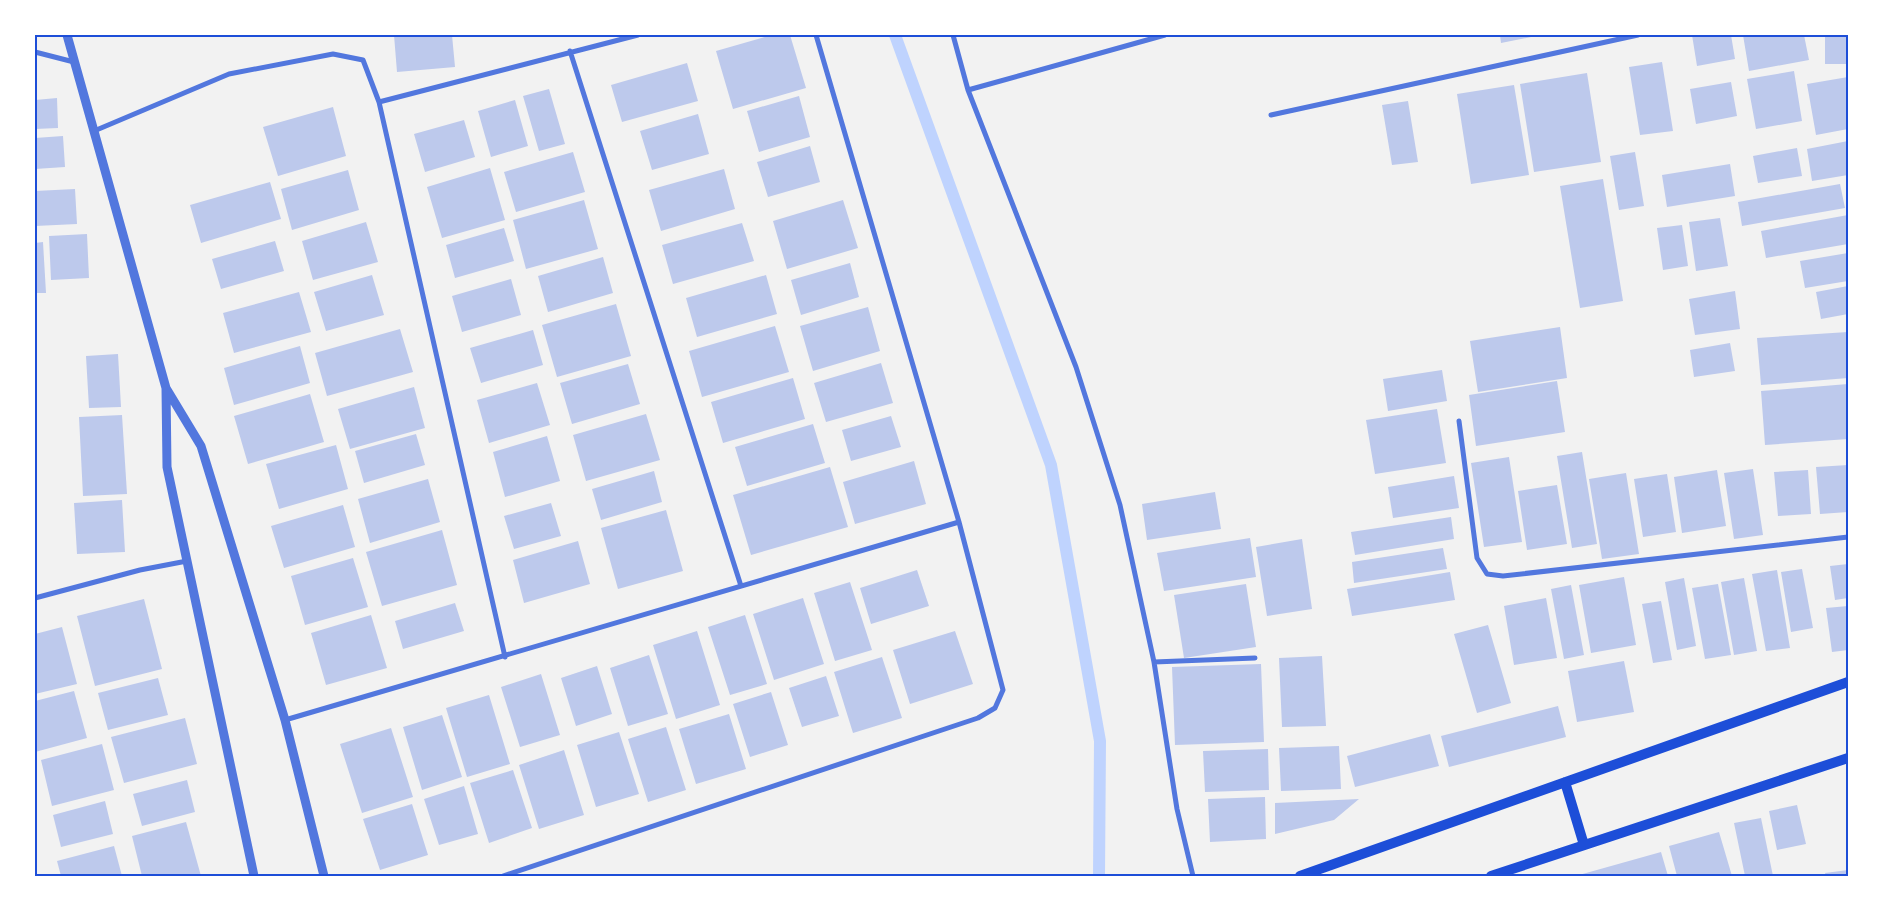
<svg xmlns="http://www.w3.org/2000/svg" width="1883" height="911" font-family="'Open Sans',sans-serif">
<style>
.lines{fill:none;stroke-linecap:round;stroke-linejoin:round}
.stream{stroke:#bfd3fe;stroke-width:12}
.building{fill:#bdc9ec}
.minor{stroke:#5277de;stroke-width:5}
.tertiary{stroke:#5277de;stroke-width:9}
.secondary{stroke:#1d4ed8;stroke-width:10}
.neatline{fill:none;stroke:#1d4ed8;stroke-width:2}
</style>
<rect width="100%" height="100%" fill="#f2f2f2"/>
<g class="lines">
<path class="stream" d="M895,35L1051,465L1100,741L1099,876"/>
</g>
<path class="building" d="M394,35H452L455,67L397,72Z
M772,35H790L806,88L733,109L716,51Z
M1500,35H1536V36L1501,43Z
M1692,35H1731L1735,59L1697,66Z
M1743,35H1804L1809,60L1749,71Z
M1825,35H1848V64H1825Z
M1662,62L1673,131L1640,135L1629,67Z
M687,63L698,101L622,122L611,85Z
M1794,71L1802,121L1756,129L1747,79Z
M1587,73L1601,162L1534,172L1520,84Z
M1848,77V129L1816,135L1807,84Z
M1731,82L1737,116L1696,124L1690,89Z
M1514,85L1529,175L1471,184L1457,94Z
M549,89L565,144L539,151L523,96Z
M799,96L810,137L759,152L747,111Z
M57,98L58,128L35,129V100Z
M515,100L528,146L491,157L478,111Z
M1408,101L1418,162L1392,165L1382,105Z
M333,107L346,156L278,176L263,127Z
M698,114L709,154L652,170L640,131Z
M464,120L475,157L425,172L414,134Z
M63,136L65,167L35,169V138Z
M1848,141V175L1812,181L1807,149Z
M810,146L820,182L768,197L757,162Z
M1797,148L1802,176L1758,183L1753,156Z
M573,152L585,192L516,212L504,172Z
M1635,152L1644,206L1619,210L1610,156Z
M1730,164L1735,196L1667,207L1662,175Z
M490,168L505,220L442,238L427,187Z
M724,169L735,209L661,231L649,190Z
M348,170L359,210L292,230L281,189Z
M1603,179L1623,301L1580,308L1560,186Z
M270,182L281,219L201,243L190,205Z
M1840,184L1845,208L1742,226L1738,202Z
M75,189L77,224L35,226V191Z
M584,200L598,249L526,269L513,220Z
M843,200L858,248L787,269L773,221Z
M1848,215V244L1766,258L1761,231Z
M1720,218L1728,266L1696,271L1689,222Z
M366,222L378,262L313,280L302,241Z
M742,223L754,261L673,284L662,245Z
M1682,225L1688,266L1663,270L1657,228Z
M504,228L514,261L455,278L446,245Z
M87,234L89,278L51,280L49,236Z
M275,241L284,271L221,289L212,259Z
M43,242L46,293H35V243Z
M1848,253V281L1805,288L1800,261Z
M603,257L613,293L548,312L538,276Z
M850,263L859,297L801,315L791,280Z
M372,275L384,315L326,331L314,292Z
M766,275L777,314L697,337L686,298Z
M511,279L521,315L462,332L452,296Z
M1848,286V314L1821,319L1816,292Z
M1735,291L1740,329L1695,335L1689,299Z
M299,292L311,332L234,353L223,313Z
M616,304L631,356L557,377L542,325Z
M868,307L880,351L813,371L800,326Z
M775,326L789,372L702,397L689,351Z
M1560,327L1567,378L1478,392L1470,341Z
M400,329L413,372L327,396L315,353Z
M533,330L543,365L481,383L470,348Z
M1848,332V378L1761,385L1757,338Z
M1730,343L1735,371L1694,377L1690,350Z
M300,346L310,383L234,405L224,368Z
M118,354L121,407L89,408L86,356Z
M881,363L893,403L826,422L814,383Z
M628,364L640,404L572,424L560,383Z
M1442,370L1447,401L1388,411L1383,379Z
M793,378L805,419L723,443L711,402Z
M1557,381L1565,432L1476,446L1469,395Z
M537,383L550,425L489,443L477,400Z
M1848,384V439L1765,445L1761,391Z
M414,387L425,428L350,449L338,409Z
M310,394L324,442L248,464L234,416Z
M1437,409L1446,463L1375,474L1366,420Z
M646,414L660,460L586,481L573,435Z
M122,415L127,494L83,496L79,417Z
M891,416L901,447L851,461L842,430Z
M813,424L825,463L747,486L735,447Z
M416,434L425,465L364,483L355,451Z
M547,436L560,481L505,497L493,452Z
M336,445L348,489L279,509L266,464Z
M1582,452L1597,544L1572,548L1557,456Z
M1509,457L1522,542L1484,547L1471,463Z
M914,461L926,504L855,524L843,482Z
M1848,465V512L1820,514L1816,467Z
M830,467L848,527L751,555L733,495Z
M1753,469L1763,535L1734,539L1724,473Z
M1717,470L1726,526L1682,533L1674,477Z
M1808,470L1811,514L1778,516L1774,472Z
M654,471L662,502L601,520L592,489Z
M1626,473L1639,554L1602,559L1589,479Z
M1667,474L1676,532L1643,537L1634,479Z
M1454,476L1459,508L1393,518L1388,487Z
M428,479L440,522L370,543L358,499Z
M1557,485L1567,544L1527,550L1518,491Z
M1215,492L1221,529L1147,540L1142,504Z
M122,500L125,552L77,554L74,503Z
M551,503L561,536L514,549L504,516Z
M343,505L355,547L284,568L271,526Z
M666,510L683,571L618,589L601,528Z
M1451,517L1454,539L1355,555L1351,532Z
M442,530L457,585L382,606L366,552Z
M1250,538L1256,577L1164,591L1157,553Z
M1302,539L1312,609L1267,616L1256,547Z
M578,541L590,584L524,603L513,560Z
M1443,548L1447,569L1354,583L1352,562Z
M353,558L368,607L305,625L291,576Z
M1848,564V598L1835,600L1830,566Z
M1802,569L1813,628L1791,632L1781,572Z
M917,570L929,606L871,624L860,588Z
M1777,570L1790,648L1766,651L1752,574Z
M1450,572L1455,600L1352,616L1347,589Z
M1624,577L1636,645L1591,653L1579,585Z
M1684,578L1696,646L1677,650L1665,582Z
M1744,578L1757,651L1734,655L1721,582Z
M850,582L872,650L835,661L814,593Z
M1246,584L1256,647L1184,658L1174,595Z
M1718,584L1731,655L1705,659L1692,588Z
M1571,585L1584,655L1564,659L1551,589Z
M803,598L824,664L774,680L753,614Z
M1546,598L1557,658L1514,665L1504,606Z
M144,599L162,669L95,686L77,616Z
M1661,601L1672,660L1653,663L1642,604Z
M455,603L464,631L403,649L395,621Z
M1848,606V650L1832,652L1826,608Z
M371,615L387,668L326,685L311,633Z
M745,615L767,684L730,695L708,627Z
M1488,625L1511,703L1477,713L1454,634Z
M62,627L77,684L35,694V634Z
M697,631L720,705L676,719L653,645Z
M955,631L973,684L910,704L893,650Z
M649,655L668,714L628,726L610,668Z
M1322,656L1326,726L1282,727L1279,658Z
M882,657L902,718L853,733L834,672Z
M1624,661L1634,712L1577,722L1568,671Z
M1261,664L1264,742L1175,745L1172,667Z
M597,666L612,714L576,726L561,678Z
M541,674L560,735L520,747L501,687Z
M826,676L839,716L802,727L789,688Z
M158,678L168,715L108,730L98,693Z
M74,691L87,738L35,752V701Z
M771,692L788,745L750,757L733,704Z
M489,695L510,764L467,777L446,708Z
M1558,706L1566,737L1449,767L1441,736Z
M729,714L746,769L696,784L679,729Z
M442,715L462,777L422,790L403,727Z
M185,718L197,764L124,783L111,737Z
M666,727L686,790L648,802L628,739Z
M391,728L413,797L362,813L340,744Z
M619,732L639,794L596,807L577,745Z
M1430,734L1439,766L1355,787L1347,756Z
M102,744L114,790L52,806L41,760Z
M1339,746L1341,789L1281,791L1279,748Z
M1268,749L1269,790L1205,792L1203,751Z
M564,750L584,815L539,829L519,765Z
M513,770L532,828L489,843L470,783Z
M187,780L195,812L142,826L133,794Z
M464,786L478,834L439,845L424,799Z
M1265,797L1266,839L1210,842L1208,799Z
M1359,799L1334,820L1275,834V803Z
M105,801L113,834L61,847L53,815Z
M412,804L428,855L380,870L363,819Z
M1797,805L1806,844L1777,850L1769,811Z
M1761,818L1773,876H1745L1734,823Z
M186,822L201,876H142L132,836Z
M1719,832L1732,876H1677L1669,846Z
M114,846L122,876H61L57,861Z
M1661,852L1668,876H1579V875Z
M1848,870V876H1826L1825,873Z"/>
<g class="lines">
<path class="minor" d="M953,35L968,90L1076,367L1120,505L1154,662L1177,809L1193,876
M570,51L741,586
M35,52L74,62
M968,90L1165,35
M379,102L638,35
M1271,115L1638,35
M94,131L229,74L333,54L363,60L379,102L505,657
M1459,421L1477,558L1487,574L1503,576L1848,537
M35,598L140,570L187,561
M1154,662L1255,658
M285,720L959,522
M503,876L978,718L995,708L1003,690L959,522L816,35"/>
<path class="tertiary" d="M67,35L166,388L167,467L254,876
M166,388L201,446L285,720L324,876"/>
<path class="secondary" d="M1565,782L1584,845
M1300,876L1848,682
M1491,876L1848,758"/>
</g>
<rect width="1883" height="911" fill="none" stroke="#ffffff" stroke-width="72"/>
<rect x="36" y="36" width="1811" height="839" class="neatline"/>
</svg>
